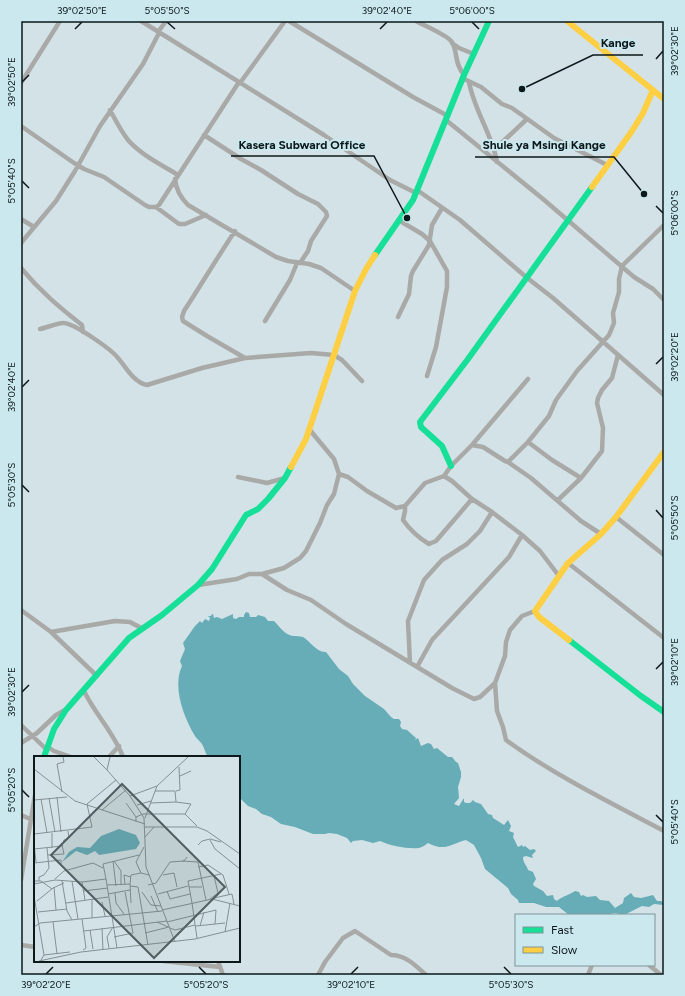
<svg xmlns="http://www.w3.org/2000/svg" width="685" height="996" font-family="Figtree,sans-serif">
<style>
.water{fill:#66adb8}
.lines{fill:none;stroke-linecap:round;stroke-linejoin:round}
.street{stroke:#a9a9a7;stroke-width:4.5}
.fast{stroke:#16e098;stroke-width:6}
.slow{stroke:#ffcf43;stroke-width:6}
.ticks{fill:none;stroke:#0d181a;stroke-width:1.5}
.inset-road{fill:none;stroke:#839194;stroke-width:1}
.view{fill:#525f61;fill-opacity:0.15;stroke:#525f61;stroke-width:2}
.inset-edge{fill:none;stroke:#0d181a;stroke-width:2}
.leader{fill:none;stroke:#0d181a;stroke-width:1.5}
.callout-dot{fill:#0d181a;stroke:#cae8ee;stroke-width:1.5}
.callout-label{font-size:12px;text-anchor:middle;font-weight:bold;fill:#0d181a;stroke:#cae8ee;stroke-width:4;stroke-linejoin:round;paint-order:stroke}
.neatline{fill:none;stroke:#0d181a;stroke-width:1.5}
.ticks-label{font-size:10px;text-anchor:middle;fill:#0d181a}
</style>
<rect width="100%" height="100%" fill="#d2e2e6"/>
<path class="water" d="M246,612L249,613L250,617H256L258,615L265,617L268,621H274C279,626 285,635 293,636C297,636 299,636 303,637C310,641 317,653 326,652L339,669L348,676L353,684L365,696L384,709L391,717L394,719H399L401,722L400,726L402,729L407,730L416,738L415,740L418,738L421,746L428,743L431,744L434,749L437,748L448,757H452L456,762L458,763L461,772V777L458,787L459,798L454,804L459,806L464,798V802L466,803H470L473,800L475,802L481,804L488,814L492,815L493,818L504,825L508,820L511,826L509,831L514,833L513,837L518,847L522,845L523,847L525,846L530,850L534,849L536,851L532,855L533,858L526,856L523,857C523,864 527,865 528,870L533,872L536,879L533,884L534,886L543,891L547,896L553,895L554,899L557,901C562,896 570,895 575,891L579,892L581,896L583,895L587,897L596,896L600,900L609,901L615,908L623,903L624,898L631,893L634,897L641,898L653,895L657,901H661L664,903V905L654,904L649,907L642,906L624,915L615,913L604,915H569L559,907H546L534,903H519L518,900L511,894L508,888L485,869L481,858L474,845L466,840C450,844 446,852 428,843C425,845 423,847 419,848C407,849 391,846 380,841L373,843L362,840L353,841L351,843L347,838L337,834L329,833L325,834H313L295,827L281,824L271,817L262,814L256,809L248,806L239,797V757H208C205,752 205,750 203,746C202,743 197,739 195,736C184,718 172,687 182,666L180,661L185,649L183,643L195,626L200,621L202,623L205,619L209,621L210,618L208,616H211L212,614H213L214,618L217,617L222,619L233,614V618L236,619L239,617H244V615Z"/>
<g class="lines">
<path class="street" d="M141,21L324,135L390,180L416,193
M289,21L413,97L448,116
M416,21C425,26 447,35 452,42C458,53 454,63 464,75
M158,32L166,21
M452,43L459,48L474,54
M462,78L481,87L502,104L512,108L554,138L607,165
M469,82C474,110 492,134 497,162
M21,83L60,21
M240,83L285,21
M110,110C116,121 121,131 128,140C141,155 162,165 178,175
M446,120L543,199L634,277L653,289L664,300
M21,126L74,163L84,169L104,177L145,205L149,207H156L159,205L239,82
M204,135L241,159L261,170L298,194L318,204L326,212L327,216L311,241L308,251L300,263
M495,149L527,119
M175,179C176,190 180,197 188,205L276,257L288,261L309,264L321,268L355,291
M417,190L460,220L526,277L553,298L664,395
M156,207L179,224H185L206,215
M21,219L34,227
M400,221L422,234L430,241L447,271V287L436,347L427,376
M235,231C217,258 201,285 184,311L182,317L183,321L207,336L245,358
M21,243L56,201L75,171L100,126L143,64L159,33
M21,268C40,291 59,307 82,325L83,332
M398,317L409,294L411,276L413,271L429,245L432,225L442,208
M265,321L290,280L297,263
M40,329C46,328 60,322 64,323C75,324 111,349 118,358C126,367 134,383 147,385L202,368L245,358L311,353L334,355L342,360L362,381
M528,442L552,460L581,478
M472,445L483,447L505,461L508,462L531,478L581,521L601,534
M508,462L528,442L549,416L556,400L577,371L609,335L614,323L613,313L619,292V279L622,266L664,225
M339,474L348,477L367,491L396,508L405,506L425,483L444,476L452,481L472,499L492,512L522,535L540,551L559,576
M444,476L451,466L472,445L528,379
M238,477L267,483L285,478
M558,500L581,478L602,451L603,428L597,403L598,398L602,390L612,378L618,355
M405,506V511L403,520C410,530 419,538 429,544L436,541L472,499
M616,517L664,555
M568,563L664,638
M262,574L287,590L311,600L346,624L452,688L474,699L480,697L495,683L505,656L506,642L510,630L522,616L535,611
M198,585L237,579L249,574H262L284,568L300,558L306,551L320,523L327,505L334,494L339,474L334,459L309,429
M21,610L51,632L97,676
M51,632L115,621L130,622L143,629
M410,663L408,621L424,580L442,560L467,544L480,531L492,512
M417,667L432,640L509,557L522,535
M495,683L497,711L503,727L506,740C554,775 611,803 664,831
M84,691C95,714 114,733 123,757
M21,725L46,749L48,747L54,751L71,757
M21,743L37,733L56,715L65,710
M109,757L119,746
M21,815L30,819
M21,880L35,795
M21,945L35,947
M163,961L220,967
M218,961L223,975
M649,965L661,975
M318,975L325,962L343,938L355,931L391,955C406,955 416,966 426,975
M588,975L592,965"/>
<path class="fast" d="M375,255L413,200L464,75L489,21
M451,466L442,446L421,427L420,422L468,359L592,187
M569,640L641,696L664,712
M44,757L54,729L66,710L129,638L162,615L198,585L212,569L246,515L258,509L268,499L285,478L291,467"/>
<path class="slow" d="M567,21L664,99
M592,187L632,131L643,113L653,90
M291,467L306,439L355,291L366,269L375,255
M569,640L539,617L535,611L568,563L601,534L616,517L664,452"/>
</g>
<path class="ticks" d="M167,22L175,29M472,22L479,29M75,29L82,22M380,29L387,22M656,59L663,51M22,82L29,75M22,181L29,188M656,206L663,213M656,364L663,357M22,387L29,380M22,485L29,492M656,510L663,518M656,669L663,662M22,692L29,685M22,790L29,797M656,815L663,822M199,967L206,974M504,967L511,974M46,974L53,967M351,974L358,967"/>
<g transform="translate(34 756)">
<rect width="206" height="206" fill="#d2e2e6"/>
<path d="M85,73L102,79L106,87L102,93L65,99L61,95L53,99L42,95L28,106L35,96L43,91L56,92L67,80Z" fill="#66adb8"/>
<path class="inset-road" d="M60,1L73,14M76,1L73,14L96,40L110,62L112,111L141,186M0,13L41,45L111,68M146,20L157,15M121,35H141L142,46L157,48L151,58M142,35L146,34L145,11M28,36L23,8L30,6L29,1M96,40L123,30M23,41L27,76M15,42L21,76M7,43L13,77M0,44L33,41M92,47L102,61V66M116,47L142,46M103,49L117,45M68,54L92,34M102,61L109,58H151L163,70M111,62L123,30L154,1M111,71H163L173,75L206,98M18,77V92M0,78L58,71L53,48L82,24M111,81L120,71M176,84L181,93L206,113M0,88L2,106M164,89L168,85L176,83L187,86M110,91L102,106L107,117L115,119M0,93L28,90L30,84L35,82L34,75M14,99L30,98L28,89M79,105L82,130M80,105L87,115V129M148,105L164,106L172,144M0,107L27,104V108M164,111L174,109L189,119L195,138M129,119L140,117L143,131M21,123L30,115L59,107L69,112M72,123L69,108L105,99M0,125H7L18,133M5,125V121L10,119L15,112L13,92M28,125L33,155L38,164M38,125L44,163M48,126L51,144M0,128L21,124L48,126L72,123L83,192M91,128L90,119L97,121M96,128L97,147M73,129L96,128L97,119L107,117M114,129L122,127L136,106L150,105L153,101M96,130L104,131L114,189M20,131L22,154M155,131H168M49,135L74,132M133,135L136,143L156,138M108,136L117,149L127,150M81,137L82,147L90,158M74,138L96,134M124,138L154,130M0,140L10,199L7,204M117,140L124,156M180,142L198,138L200,148M58,143V162M176,143L184,137L180,120M3,145L19,132L30,127M68,146L71,160M32,147L74,141M158,147L154,125L187,118M158,147L163,182M128,154L178,143L206,150M4,156L33,153M48,163L52,192L49,194M19,166L23,198M123,166L134,171M133,166L182,154L181,168M162,170L191,167M166,170L170,156M0,171L6,167L128,155M68,172L69,194M136,172L141,174L161,169M56,174L59,193M50,175L133,165M191,176L196,147M111,177L135,171M80,181L99,177L91,136M75,192L73,181L79,171M10,199L36,196M5,205L47,196L161,183L206,172"/>
<path class="view" d="M88,28L191,131L120,202L17,99Z"/>
<rect width="206" height="206" class="inset-edge"/>
</g>
<path class="leader" d="M522 89L593 55H643M407 218L374 156H231M644 194L614 157H475"/>
<g class="callout-dot">
<circle cx="522" cy="89" r="4"/>
<circle cx="407" cy="218" r="4"/>
<circle cx="644" cy="194" r="4"/>
</g>
<g class="callout-label">
<text x="618" y="47">Kange</text>
<text x="302" y="149">Kasera Subward Office</text>
<text x="544" y="149">Shule ya Msingi Kange</text>
</g>
<rect width="685" height="996" fill="none" stroke="#cae8ee" stroke-width="44"/>
<rect x="515" y="914" width="140" height="52" fill="#cae8ee" stroke="#7e9599"/>
<rect x="523" y="927" width="20" height="6" fill="#16e098" stroke="#7e9599"/>
<text x="551" y="934" font-size="12" fill="#0d181a">Fast</text>
<rect x="523" y="947" width="20" height="6" fill="#ffcf43" stroke="#7e9599"/>
<text x="551" y="954" font-size="12" fill="#0d181a">Slow</text>
<rect x="22" y="22" width="641" height="952" class="neatline"/>
<g class="ticks-label">
<text x="82" y="14">39°02'50"E</text>
<text x="167" y="14">5°05'50"S</text>
<text x="387" y="14">39°02'40"E</text>
<text x="472" y="14">5°06'00"S</text>
<text transform="translate(674 51) rotate(-90)" y="4">39°02'30"E</text>
<text transform="translate(11 82) rotate(-90)" y="4">39°02'50"E</text>
<text transform="translate(11 181) rotate(-90)" y="4">5°05'40"S</text>
<text transform="translate(674 213) rotate(-90)" y="4">5°06'00"S</text>
<text transform="translate(674 357) rotate(-90)" y="4">39°02'20"E</text>
<text transform="translate(11 387) rotate(-90)" y="4">39°02'40"E</text>
<text transform="translate(11 485) rotate(-90)" y="4">5°05'30"S</text>
<text transform="translate(674 518) rotate(-90)" y="4">5°05'50"S</text>
<text transform="translate(674 662) rotate(-90)" y="4">39°02'10"E</text>
<text transform="translate(11 692) rotate(-90)" y="4">39°02'30"E</text>
<text transform="translate(11 790) rotate(-90)" y="4">5°05'20"S</text>
<text transform="translate(674 822) rotate(-90)" y="4">5°05'40"S</text>
<text x="46" y="988">39°02'20"E</text>
<text x="206" y="988">5°05'20"S</text>
<text x="351" y="988">39°02'10"E</text>
<text x="511" y="988">5°05'30"S</text>
</g>
</svg>
